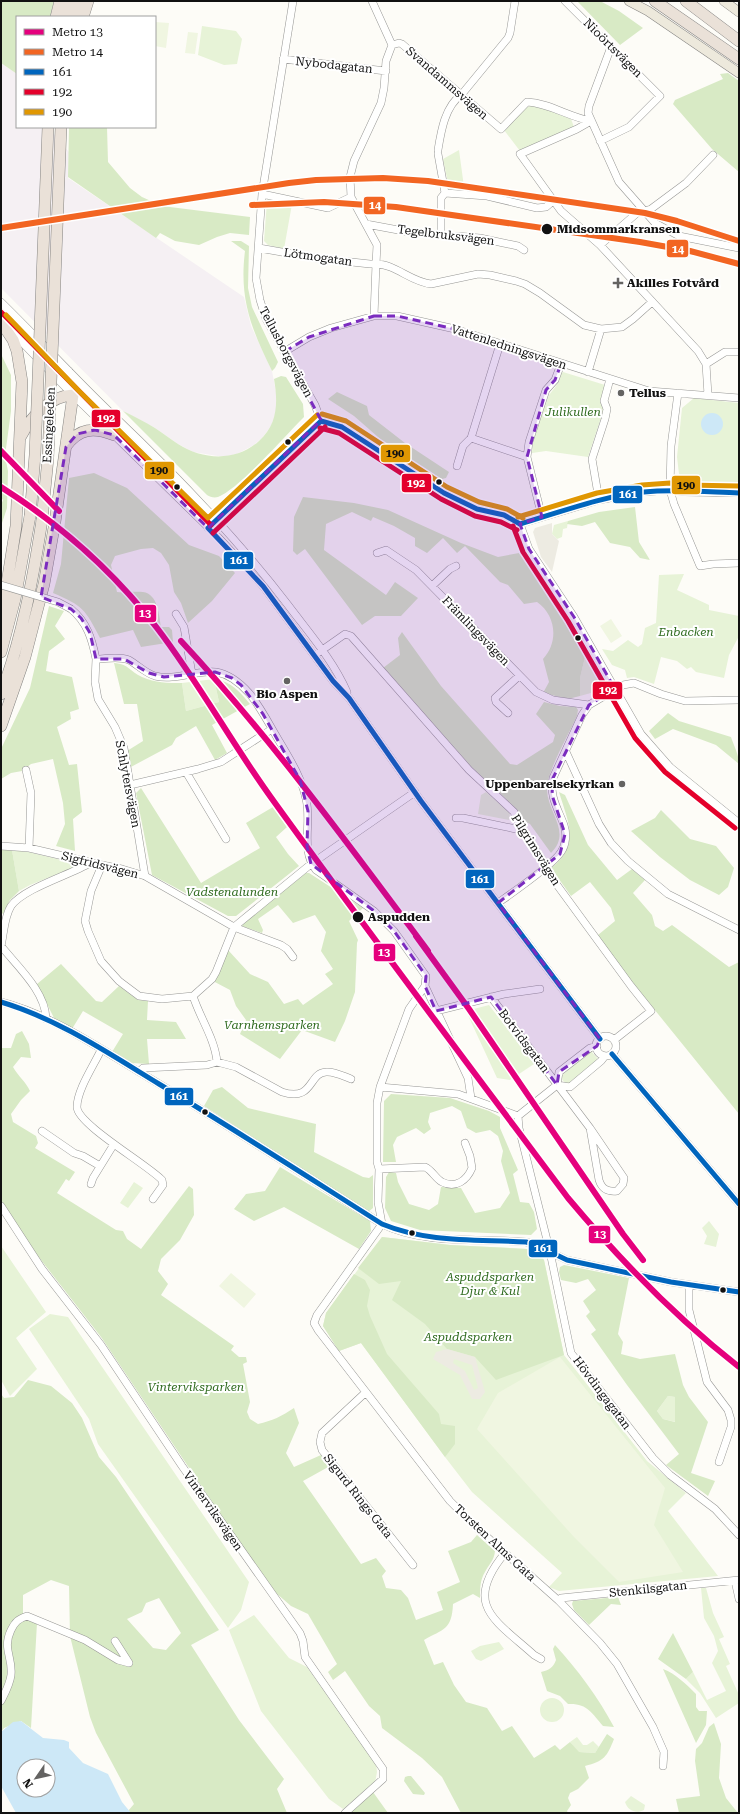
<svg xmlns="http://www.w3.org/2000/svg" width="740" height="1814" font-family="'Roboto Serif',serif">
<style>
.industrial{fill:#f5f0f3}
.green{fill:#e7f3d7}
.forest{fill:#d8eac5;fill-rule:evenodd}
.pitch{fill:#f0f6e1}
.plaza{fill:#edebe2;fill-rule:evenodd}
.water{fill:#cde8f7;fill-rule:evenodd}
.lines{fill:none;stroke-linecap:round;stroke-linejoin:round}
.minor-casing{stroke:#979795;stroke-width:8}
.major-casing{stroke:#858482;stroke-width:10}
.highway-casing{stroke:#858482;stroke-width:12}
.minor{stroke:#fffffe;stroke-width:7}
.major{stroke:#ede9dc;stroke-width:9}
.highway{stroke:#eae1d8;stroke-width:11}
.minor-bridge-casing{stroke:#979795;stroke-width:8;stroke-linecap:butt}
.highway-bridge-casing{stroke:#858482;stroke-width:12;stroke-linecap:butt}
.minor-bridge{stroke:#fffffe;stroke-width:7}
.highway-bridge{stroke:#eae1d8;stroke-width:11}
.bus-1-casing{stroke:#fff;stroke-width:8}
.bus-2-casing{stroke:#fff;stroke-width:8}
.bus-3-casing{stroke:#fff;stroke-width:8}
.bus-1{stroke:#0065bd;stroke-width:5}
.bus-2{stroke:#e4002b;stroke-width:5}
.bus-3{stroke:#e09702;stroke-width:5}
.metro-1-casing{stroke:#fff;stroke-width:9}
.metro-2-casing{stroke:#fff;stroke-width:9}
.metro-1{stroke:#e5007d;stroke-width:6}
.metro-2{stroke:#f26522;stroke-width:6}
.marked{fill:#7b2cbf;fill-opacity:0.2;stroke:#7b2cbf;stroke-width:3;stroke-dasharray:8 5;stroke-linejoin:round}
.stop-dot{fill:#111;stroke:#fff;stroke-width:1.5}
.poi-dot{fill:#646362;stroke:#fff;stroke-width:1.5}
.labels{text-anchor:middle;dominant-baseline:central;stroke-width:4;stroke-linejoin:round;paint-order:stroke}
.street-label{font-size:12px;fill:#111;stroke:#fff}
.stop-label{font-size:12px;font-weight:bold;fill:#111;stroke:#fff;text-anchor:start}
.poi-label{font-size:12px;font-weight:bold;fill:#111;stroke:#fff;text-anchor:start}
.park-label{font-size:12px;font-style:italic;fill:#2f6b1f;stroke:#fff}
.line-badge{stroke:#fff;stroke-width:1.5}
.badge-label{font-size:11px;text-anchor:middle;font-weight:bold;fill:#fff}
.pale-badge-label{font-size:11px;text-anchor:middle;font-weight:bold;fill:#111}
</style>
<rect width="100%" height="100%" fill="#fdfcf7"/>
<path class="industrial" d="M1,63L17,74V127H48L69,152L68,178L244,297L251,326L272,371L277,397L276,413L271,426L263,437L254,445L237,454L224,457L193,452L178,444L155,428L123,411L1,288Z"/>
<path class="green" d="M202,26L236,31L242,39L237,64L224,65L198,55Z
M535,105L571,119L574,127L520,151L504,130L527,107Z
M459,150L464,187L449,188L443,159Z
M268,199L292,204L284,249L268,245L264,241L267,201Z
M1,307L30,337V344L1,314Z
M563,372L605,385L602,401L603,412L588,457L546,451L532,453L533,441L549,395L556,386L560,374Z
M694,398L739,403V485H722L690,483L679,474L677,457L682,408Z
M568,521L567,528L563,529L562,537L557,539L552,534L554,525Z
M684,574L677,590L709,605V610L739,616V636L729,655L724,678L696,672L691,667L687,669L677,661L661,657L654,684L634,677L627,678L625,670L612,665L602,649L613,651L628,640L638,647L642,644L645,628L656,623L659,575Z
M586,653L602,683V687L598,691L580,696V678Z
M214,679L219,702L186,711L182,683Z
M486,792L510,813L509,820L478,814L481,795Z
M12,850L28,852L74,863L75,867L30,885L19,891Z
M489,1005L534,1064L510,1080L497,1078L466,1011Z
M591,1051L598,1059L569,1083H565L561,1078L562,1075Z
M134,1182L143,1188L128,1208L120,1203Z
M709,1221L719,1234L716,1247L704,1244L707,1236L702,1228Z
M382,1237L450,1245L527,1249L537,1252L544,1260L564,1355L647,1461L686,1493L668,1511L718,1576L559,1591L549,1587L562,1573L472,1492L445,1457L361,1343L339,1351L323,1326L326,1313Z
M1,1246L46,1312L16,1338L37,1369L10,1396L1,1380Z
M50,1314L68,1317L249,1582L241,1610L228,1628L98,1444L89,1419L29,1329Z
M668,1396L675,1397L676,1422L663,1419L657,1411Z
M701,1588H706L713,1613L724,1637L719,1639L730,1664L726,1666L739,1695V1703L716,1718L700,1693L686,1679L693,1672L707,1700L726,1691L712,1663L718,1651L714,1636L704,1618Z
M254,1615L289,1658L307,1667L376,1763L377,1772L375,1783L343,1809L329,1799L261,1711L229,1630Z
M499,1642L504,1649L481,1661L476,1659L471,1651L480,1646Z
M540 1710a12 12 0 1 1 24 0a12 12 0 1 1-24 0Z
M577,1737L583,1745H587L593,1741L599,1747L595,1753L578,1752L570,1742Z
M631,1796L645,1805L644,1810C636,1814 628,1811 625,1802Z"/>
<path class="forest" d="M1,1H54L50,17H17V74L1,63Z
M577,1H600L619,11L643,28L620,45Z
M728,73L739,81V172L712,149L673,104L675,100L723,79L720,74Z
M69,127H107L108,162L130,188L142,197L162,206L250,217L249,235L230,233L217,237L199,245L175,241L160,233L156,238L68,177Z
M231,241H241L249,246L248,288L252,307L278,362L275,368L272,371C251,328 239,299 245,251Z
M1,354L11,375V411L5,456L8,471L7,508L1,526V505L3,500L1,498Z
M281,376L286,377L303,404L304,417C287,434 238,490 218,497C214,498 210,497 207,495L123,411C134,416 145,422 155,428C163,433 170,439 178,444C203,460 236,462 259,441C278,424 278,402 274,379Z
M337,392L367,406L369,415L405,443L449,472L446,478L442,479L407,459L386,444L354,416L328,399Z
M94,473L127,488L189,545L219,556L235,573L212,601L188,623L181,603L174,592L169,565L161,553L153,548L141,549L115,556L111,565L117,592C125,593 134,591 143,592C158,594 159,615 161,627H169L172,630L173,642L141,647L133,630L100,638C85,609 83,606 53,593L61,564L69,478Z
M303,497L354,503L388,510L461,543L498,557L519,553L559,607L586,653L580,678V696L568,699L543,693L549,682L543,659C559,642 556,615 537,602L524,604L508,585L500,582L465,546L457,553L443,538L427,553L415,546V538L394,526L373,517L371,521L352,512L326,524L324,550L386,595L395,582L418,598L401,616H375L362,625L305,549L297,555L293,551L294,517Z
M635,507L639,542L650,560L640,558L630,547L610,543L595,522L582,526L567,524L568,521L599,512Z
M49,606L64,611L55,626L65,639L49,651L46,671L72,677L79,709L70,712L71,719L57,727L69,765L77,764L82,812L73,819L75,851L56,846L65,824L63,803L53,759L31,764L22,771L11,773L1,779V749L30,688Z
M402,632L441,686L510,764L517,765L553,742L555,735L536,714L544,702L560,706L576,707L578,710L577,716C569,734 546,773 547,790C548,814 572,832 551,853L530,824L524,821L506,799L467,763L383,668L400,655L398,638Z
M114,663C129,664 129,671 142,677C156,683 167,683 182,683L186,711L219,702L214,679C232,682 239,691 250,704L212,725L227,753L215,760L196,726L176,738L172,745L129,768L127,751L143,741L137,704H124Z
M668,713L679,721L731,737C734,746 739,755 739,764L716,745L673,729L655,739L649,731Z
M141,788L201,883L260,848L246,823L273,807L287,827L276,837L288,854L299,866L236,916H228L152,875L136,793Z
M559,792L565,795L588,845L617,880L632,869L645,880L633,893L652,915L655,926L663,931L672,925L729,967L739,962V1114L620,967L598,935L615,921L611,908L590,882L571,896L551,868C581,845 568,822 559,792Z
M661,810L690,839L716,846L734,868L728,887L719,895L690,880L660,857L631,831L655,818Z
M1,850H12L19,891L10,900L3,914L1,912Z
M306,873H309L363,908L349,921L358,940L357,943L355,992L345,1021L335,1042L302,1030L280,1059L240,1034L246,1020L236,1006L230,990L211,980L228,950L250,974L268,982L284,1004L298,999L303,1005L333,984L325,974L333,969L321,951L326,932L315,915L293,923L278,905L258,919L263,930L262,933L242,926L246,920Z
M61,964L96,1001L102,1002L119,986L138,1000L148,1001L147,1020L176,1022L186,1039H147L149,1064L131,1063L112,1052L123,1034L83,1011L72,1029L54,1018L37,984Z
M22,1031L29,1044L31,1058L21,1057L13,1067C18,1076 26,1082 30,1091L21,1100L11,1114L13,1122L36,1136L38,1143L35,1148L75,1172L69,1181L66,1179L57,1193L116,1230L123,1231L127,1239L141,1249L189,1186L193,1189L194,1215L180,1240L161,1259L158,1271L168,1284L161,1295L234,1346L231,1350L239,1357H246L247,1362L243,1364L250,1402L247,1412L250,1419L258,1424C272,1421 282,1416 294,1408L299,1423L286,1453L294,1467L321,1455L330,1466L303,1481L361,1564L376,1558L386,1571L382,1576L386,1588L401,1590L408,1598L416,1620L443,1610L437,1592L460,1582L448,1551L471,1542L477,1535L495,1551C494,1561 489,1564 485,1572C480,1580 480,1589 480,1598L473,1594L453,1604C452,1630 443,1629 424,1640L434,1665L443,1662L454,1685L466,1702L487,1708L502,1731L512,1726L534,1758L555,1745L560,1750L570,1742L579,1752L595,1753L607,1734L614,1739C607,1757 604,1761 585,1766L589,1778L578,1789L570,1793L568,1798L571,1805L567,1811L568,1813H461L442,1777L422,1758L382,1728L380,1716L369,1706L345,1671L333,1680L328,1672L337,1664L308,1614L291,1606L276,1593L249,1557L101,1337L34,1251L1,1200V1048H11L16,1034Z
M222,1087L248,1108L316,1124L314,1152L363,1177L369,1178L373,1175V1208L368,1212L204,1106L213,1090Z
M391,1094L450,1098L489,1111L500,1117V1128L518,1170L513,1174L520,1202L529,1203L534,1212L537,1229L531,1235L420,1230L391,1221L385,1208L386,1177L389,1172L396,1173L398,1182L409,1204L429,1210L438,1204L441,1187L461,1188L475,1213L500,1208L510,1193L501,1161L503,1151L498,1136L490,1130L476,1133L467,1128L461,1111L452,1106L430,1113L428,1122L431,1129L424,1134L416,1128L397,1137L393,1145L396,1162H383L384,1101Z
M280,1167L370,1221L371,1231L359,1249L284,1207L254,1221L234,1209L246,1194L265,1191Z
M382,1237L450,1245L527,1249L537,1252L544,1260L564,1355L496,1380L475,1357L447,1349L425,1324L392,1300L401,1281L379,1284L358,1268Z
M564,1265L629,1278L618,1334L623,1342L621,1354L640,1359L675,1354L683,1385L689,1397L708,1422L691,1473L715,1481L708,1496L666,1465L679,1454L627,1385L591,1334L596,1330L586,1316L590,1312L583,1301L596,1290L588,1279L576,1283L561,1280L559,1272L560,1267ZM668,1396L675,1397V1422L663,1419L657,1411Z
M354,1274L365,1280L370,1290L367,1306L370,1316L387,1354L439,1414L441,1424L455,1426V1444L445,1457L361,1343L339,1351L323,1326L326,1313Z
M28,1380L51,1386L72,1403L82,1418L99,1457L116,1477L219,1630L191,1645L239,1720L284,1779L277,1789L287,1813H131L128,1811L134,1804L96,1733L90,1717L70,1636L69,1586L51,1580L23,1595V1614L37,1623L31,1728L21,1721L4,1728L1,1732V1394L4,1398L14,1397ZM159,1598L181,1633L166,1650L153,1648L127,1619L142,1612L146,1603Z
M618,1597L621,1605L611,1604L589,1625L574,1610L572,1604L573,1601Z
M673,1633L693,1672L686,1679L658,1659Z
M555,1645C578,1670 598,1697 614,1727L603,1726C592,1713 587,1703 568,1704L560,1696L547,1691L541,1672C549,1670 553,1668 556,1660L553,1649Z
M663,1669C676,1674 686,1684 696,1694V1707L699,1711H707L706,1725L696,1743Z
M714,1723L721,1744L719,1778L726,1798L738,1813H679L676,1799L700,1796L695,1761L696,1749L702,1743L709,1727Z
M408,1776H411L425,1793L424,1795L413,1794L404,1781L405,1777Z
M373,1792L388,1813H352V1811Z"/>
<path class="pitch" d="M155,22L169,23L166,48L155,46Z
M188,32L198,33L195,54L185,53Z
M611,619L622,636L611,643L600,626Z
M231,1273L256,1294L244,1308L219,1286Z
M560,1357L665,1488L654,1525L683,1572L619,1582L574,1537L477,1429L498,1393Z"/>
<path class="plaza" d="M552,523V534L559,541L552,572L541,557L533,532L535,528Z
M447,1349L475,1357L485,1392L480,1399H472L460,1375L433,1359L436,1352ZM454,1359L472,1365L478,1388L474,1390L465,1371L453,1363Z"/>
<path class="water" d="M701 424a11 11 0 1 1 22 0a11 11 0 1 1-22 0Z
M21,1721L43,1738L64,1740L69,1742V1748L83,1763L108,1774L122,1802L131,1813H16L1,1786V1732L13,1722ZM24,1766H48V1790H24Z"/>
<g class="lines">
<defs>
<path id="minor" d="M293,1L262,194L256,278L260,300L266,319L315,405L321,421
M372,1L392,45L399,43L402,44L501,129L527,102C549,103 569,117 591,121
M565,1L660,96L629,127L600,141
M392,45L386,61L384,88L381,103L354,161L350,177L351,197L377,245L376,264C395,264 411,282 431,284L478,274L490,275L516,281L525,284L540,293L584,325L601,329L622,327L633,319L652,302
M611,47L589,106L588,113L619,182L655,223L679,236L739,248
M283,59L386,71
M591,121L577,129L520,154L561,211L600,245L698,351L706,364L708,395
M438,150C441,131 445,106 462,94L508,38L510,33L515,1
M438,154L445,193
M445,193L487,196L537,208L546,207L553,201
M262,194L328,208L351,197
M366,224L409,232L480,238L518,246L524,250
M441,234V198L445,193
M600,245L637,213L651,209L686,183L713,155
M259,248L315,258L370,264H376L374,316
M1,302C39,339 75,379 114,416C176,475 236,537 288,605C309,633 333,660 347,692
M12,332L73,395L218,537L263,586L333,681L349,698L421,801L600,1039
M284,352L309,337L331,328L374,316H397L455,329L649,391L739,398
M706,364L725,352H739
M69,371L72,385L73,395
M588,372L601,329
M678,393L671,446L670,490L674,504L700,566L713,564L739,563
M73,395L87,397L100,406
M321,421L332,423L342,427L444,493L477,509L504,515L520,524
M471,438L527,457
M457,466L463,446L471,438L500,344
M599,500L592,459L605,419L607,409L604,401L610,379
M542,517L527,457L529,442L546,390L555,380L561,364
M520,524L529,549L574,617L641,734L670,767L739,823
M520,524L599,500L643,492L670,490L685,492L739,493
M208,528L313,427L321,421
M377,553L386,550L416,570L536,692L553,700L589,705
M432,586L450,569L456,566
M71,609C87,622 92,639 96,659
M176,614L184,627L192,674
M315,655L345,634L351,636L469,770L514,812L521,830L547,866L549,874L631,986L651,1011L614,1040
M508,713L496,702L495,698L519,676
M566,752L599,824L611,843L628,861L668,894L739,930
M26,770L31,793L29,848
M186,772L226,839
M130,785L198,769L221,762L272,729
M456,818H463L521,830
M1,846L29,848L102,865L122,869L145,876L234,927L216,972L212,979L193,996L162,999L139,996L119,981L101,961L88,931L85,921L91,891L102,865
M145,876L124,748L115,727L98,699L95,682L96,659C106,659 119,656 129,660C138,665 145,673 155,676C175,681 196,670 216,672C229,674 240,683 249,693C259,705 267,720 275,734C287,755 301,775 306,799C312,822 300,850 316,870L374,911L394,931L426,976L425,986L409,1009L380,1087L377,1103V1162L379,1169L378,1202L382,1224L317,1315L314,1323L318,1330L450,1501L478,1529L559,1601L600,1643L617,1664L653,1727L664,1752L663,1766
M498,903C512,893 553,865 561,852C566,845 567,834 564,825C558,809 549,796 553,778L582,715L589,705L623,685L634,683L661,694L685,701L739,700
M293,957L287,949L281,945L234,927L311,864L415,792
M425,986L468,1078L471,1098
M193,996C200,1018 215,1039 217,1062
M491,997L590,1128L599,1180C602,1189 607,1192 617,1191L623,1184L624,1178L590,1128
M1,1002C53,1015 105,1052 151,1079C229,1126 305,1175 382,1224C424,1245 479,1238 526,1242L534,1244L567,1260L671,1282L739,1292
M436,1011L504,994L540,989
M46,1019C46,992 17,966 1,946C4,933 4,917 11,906C24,888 70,875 90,863
M596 1046a10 10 0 1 1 20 0a10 10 0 1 1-20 0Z
M597,1046L590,1048L559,1072L557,1085L570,1087L601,1061L605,1056
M101,1050C94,1065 77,1090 77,1107C77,1124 148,1165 162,1180L163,1185L153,1199
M612,1054L739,1204
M139,1072L143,1068L207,1065L217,1062L236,1067L282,1092C314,1102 308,1073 326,1072C334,1071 343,1076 351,1079
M380,1087L458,1094L518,1116
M518,1116L519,1128L550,1252L571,1353L653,1458L670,1475L715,1509L739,1535
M518,1116L557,1085
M42,1131L74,1153L83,1156L100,1166
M379,1169L425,1167C432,1170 435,1178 442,1182C456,1189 467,1180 472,1168L470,1156L465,1143
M91,1184L93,1178L114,1144
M1,1206L42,1269L101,1345L182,1466L300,1633L303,1641L305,1657L383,1769V1779L345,1813
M689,1285V1310L707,1382L728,1410L731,1420V1427L719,1462
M366,1392L322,1433L320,1442L322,1450L413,1565
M505,1553C462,1605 495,1620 534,1655L541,1659
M735,1581L739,1599
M559,1601L561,1598L739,1580
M1,1701C5,1693 10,1684 11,1675C13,1657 2,1649 11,1630C15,1622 18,1619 27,1616L85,1640L118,1660L129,1663L115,1641"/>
<path id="major" d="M629,1L648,11L739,73
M724,1L739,12"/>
<path id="highway" d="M655,1L739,59
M686,1L739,41
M56,17L60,1
M66,17L71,1
M75,17L80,1
M83,17L88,1
M1,322L13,340L17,351L22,382L16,526L1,621
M66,446C79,428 94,427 114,435
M1,652L15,599L30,516
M1,694C22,638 33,579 42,520
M1,726L25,657L44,584L55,522L73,395C49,396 31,417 21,436"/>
</defs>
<use href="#minor" class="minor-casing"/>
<use href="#major" class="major-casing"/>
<use href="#highway" class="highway-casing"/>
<use href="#minor" class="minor"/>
<use href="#major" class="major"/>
<use href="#highway" class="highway"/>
<defs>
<path id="minor-bridge" d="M1,585L58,602L71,609"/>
<path id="highway-bridge" d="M30,516L35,455L48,127
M42,520L48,458L61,127"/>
</defs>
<use href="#minor-bridge" class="minor-bridge-casing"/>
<use href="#highway-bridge" class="highway-bridge-casing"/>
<use href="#minor-bridge" class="minor-bridge"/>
<use href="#highway-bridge" class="highway-bridge"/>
<defs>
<path id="bus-1" d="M321,421L208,528L263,586L333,681L349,698L421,801L600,1039
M321,421L342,427L444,493L477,509L504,515L520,524
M520,524C561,512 602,496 644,492C675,489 708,492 739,493
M1,1002C58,1019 108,1053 159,1084C234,1129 308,1177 382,1224C428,1243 477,1239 526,1242L534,1244L567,1260L671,1282L739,1292
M612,1054L739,1204"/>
<path id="bus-2" d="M1,312L211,525
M320,428L339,433L441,499L475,516L501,522L517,530
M513,526L523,552L568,621L635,738L665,772L735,828
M213,533L325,427"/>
<path id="bus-3" d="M6,315L78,390L208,518L317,415
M322,414L346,421L447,487L479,502L507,509L523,518
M518,517L597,493L642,485L670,483L686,485L739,486"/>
</defs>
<use href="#bus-1" class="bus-1-casing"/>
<use href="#bus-2" class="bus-2-casing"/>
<use href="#bus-3" class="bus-3-casing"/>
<use href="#bus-1" class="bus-1"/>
<use href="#bus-2" class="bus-2"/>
<use href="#bus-3" class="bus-3"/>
<defs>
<path id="metro-1" d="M1,451L59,511
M1,487C61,525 114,572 157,628C200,684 233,746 275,803C371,936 470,1067 568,1198C620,1260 675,1317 739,1367
M181,641C271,738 349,845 428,951
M416,936L469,1009L623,1234L643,1260"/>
<path id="metro-2" d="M252,205L324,202L396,207L640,242L690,251L739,264
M1,228L289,183L316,180L383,178L428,181L645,213L677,221L739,241"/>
</defs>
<use href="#metro-1" class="metro-1-casing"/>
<use href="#metro-2" class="metro-2-casing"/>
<use href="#metro-1" class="metro-1"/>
<use href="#metro-2" class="metro-2"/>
</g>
<path class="marked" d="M374,316H397L455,329L561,364L555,380L546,390L527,457L542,517L520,524L529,549L574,617L615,689L589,705L553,778L552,795L565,834L560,854L498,903L600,1039L597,1046L559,1072L557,1085L491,997L436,1011L425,986L426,976L394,931L374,911L311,864L307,847L308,811L300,780L263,714L241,685L232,678L215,672L164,677L149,673L124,659H96L90,633L81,618L71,609L41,597L66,447L77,434L95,430L114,435L208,528L321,420L284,352L309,337Z"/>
<g class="stop-dot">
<circle cx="547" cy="229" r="6"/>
<circle cx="288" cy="442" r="3.5"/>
<circle cx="439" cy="482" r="3.5"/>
<circle cx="177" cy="487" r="3.5"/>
<circle cx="578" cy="638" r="3.5"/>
<circle cx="358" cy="917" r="6"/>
<circle cx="205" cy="1112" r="3.5"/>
<circle cx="412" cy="1233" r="3.5"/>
<circle cx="723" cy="1290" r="3.5"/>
</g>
<g class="poi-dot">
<path d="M616 277h4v4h4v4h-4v4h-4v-4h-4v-4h4z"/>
<circle cx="621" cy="393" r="4"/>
<circle cx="287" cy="681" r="4"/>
<circle cx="622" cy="784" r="4"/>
</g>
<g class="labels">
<g class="street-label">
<text transform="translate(613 48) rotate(45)">Nioörtsvägen</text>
<text transform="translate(334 65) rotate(6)">Nybodagatan</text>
<text transform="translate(447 83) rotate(41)">Svandammsvägen</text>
<text transform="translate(446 235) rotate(7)">Tegelbruksvägen</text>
<text transform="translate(318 257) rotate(8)">Lötmogatan</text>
<text transform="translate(509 347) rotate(18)">Vattenledningsvägen</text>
<text transform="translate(286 352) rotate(62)">Tellusborgsvägen</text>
<text transform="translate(49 425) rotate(-87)">Essingeleden</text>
<text transform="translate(476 631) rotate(46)">Främlingsvägen</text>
<text transform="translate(128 784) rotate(79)">Schlytersvägen</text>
<text transform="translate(536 850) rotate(58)">Pilgrimsvägen</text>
<text transform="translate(100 865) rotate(14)">Sigfridsvägen</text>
<text transform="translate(524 1041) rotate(53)">Botvidsgatan</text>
<text transform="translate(602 1393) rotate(53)">Hövdingagatan</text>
<text transform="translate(358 1496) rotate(52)">Sigurd Rings Gata</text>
<text transform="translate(213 1511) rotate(55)">Vinterviksvägen</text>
<text transform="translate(495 1543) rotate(43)">Torsten Alms Gata</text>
<text transform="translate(648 1589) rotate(-6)">Stenkilsgatan</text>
</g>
<g class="stop-label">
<text x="557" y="229">Midsommarkransen</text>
<text x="368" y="917">Aspudden</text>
</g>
<g class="poi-label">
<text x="627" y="283">Akilles Fotvård</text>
<text x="629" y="393">Tellus</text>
<text x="287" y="694" text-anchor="middle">Bio Aspen</text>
<text x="614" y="784" text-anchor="end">Uppenbarelsekyrkan</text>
</g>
<g class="park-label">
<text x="573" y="412">Julikullen</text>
<text x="686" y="632">Enbacken</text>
<text x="232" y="892">Vadstenalunden</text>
<text x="272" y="1025">Varnhemsparken</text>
<text x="490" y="1277">Aspuddsparken<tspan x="490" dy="14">Djur &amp; Kul</tspan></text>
<text x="468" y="1337">Aspuddsparken</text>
<text x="196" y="1387">Vinterviksparken</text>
</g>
</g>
<g class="line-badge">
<rect x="363" y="196" width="23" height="19" rx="4" fill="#f26522"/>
<rect x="666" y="239" width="23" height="19" rx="4" fill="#f26522"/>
<rect x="91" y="409" width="30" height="19" rx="4" fill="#e4002b"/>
<rect x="380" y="444" width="31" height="19" rx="4" fill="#e09702"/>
<rect x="144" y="461" width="31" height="19" rx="4" fill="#e09702"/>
<rect x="401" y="473" width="31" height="20" rx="4" fill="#e4002b"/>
<rect x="671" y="475" width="30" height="20" rx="4" fill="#e09702"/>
<rect x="612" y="485" width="31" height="19" rx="4" fill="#0065bd"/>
<rect x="223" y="551" width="31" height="19" rx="4" fill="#0065bd"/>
<rect x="134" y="604" width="23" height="19" rx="4" fill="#e5007d"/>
<rect x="592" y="681" width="31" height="19" rx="4" fill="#e4002b"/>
<rect x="465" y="869" width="30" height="20" rx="4" fill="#0065bd"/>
<rect x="373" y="943" width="23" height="19" rx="4" fill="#e5007d"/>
<rect x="164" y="1087" width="30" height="19" rx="4" fill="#0065bd"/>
<rect x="588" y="1225" width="23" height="19" rx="4" fill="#e5007d"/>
<rect x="528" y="1239" width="30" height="19" rx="4" fill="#0065bd"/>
</g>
<g class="badge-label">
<text x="375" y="209">14</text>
<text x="678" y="253">14</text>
<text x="106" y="422">192</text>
<text x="416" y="487">192</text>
<text x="628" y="498">161</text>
<text x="239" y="564">161</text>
<text x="145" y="617">13</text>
<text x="608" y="694">192</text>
<text x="480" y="883">161</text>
<text x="384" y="956">13</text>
<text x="179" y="1100">161</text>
<text x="600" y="1238">13</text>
<text x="543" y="1252">161</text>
</g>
<g class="pale-badge-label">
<text x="395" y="457">190</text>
<text x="159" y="474">190</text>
<text x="686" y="489">190</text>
</g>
<rect width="740" height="1814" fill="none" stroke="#111111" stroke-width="4"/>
<rect x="16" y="16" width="140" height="112" fill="#ffffff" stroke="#a0a0a0"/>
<rect x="24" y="29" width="20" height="6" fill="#e5007d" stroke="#a0a0a0"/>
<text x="52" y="36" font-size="12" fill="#111111">Metro 13</text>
<rect x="24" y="49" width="20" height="6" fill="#f26522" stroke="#a0a0a0"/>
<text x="52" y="56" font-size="12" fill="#111111">Metro 14</text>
<rect x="24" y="69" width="20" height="6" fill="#0065bd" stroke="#a0a0a0"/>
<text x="52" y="76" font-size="12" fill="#111111">161</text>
<rect x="24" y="89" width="20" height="6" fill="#e4002b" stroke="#a0a0a0"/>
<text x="52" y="96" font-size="12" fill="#111111">192</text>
<rect x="24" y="109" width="20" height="6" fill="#e09702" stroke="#a0a0a0"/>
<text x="52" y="116" font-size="12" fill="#111111">190</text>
<g transform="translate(36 1778) rotate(236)"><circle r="19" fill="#ffffff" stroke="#a0a0a0"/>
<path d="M0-3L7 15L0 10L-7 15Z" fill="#646362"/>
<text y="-6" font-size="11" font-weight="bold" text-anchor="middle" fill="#111111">N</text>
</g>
</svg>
